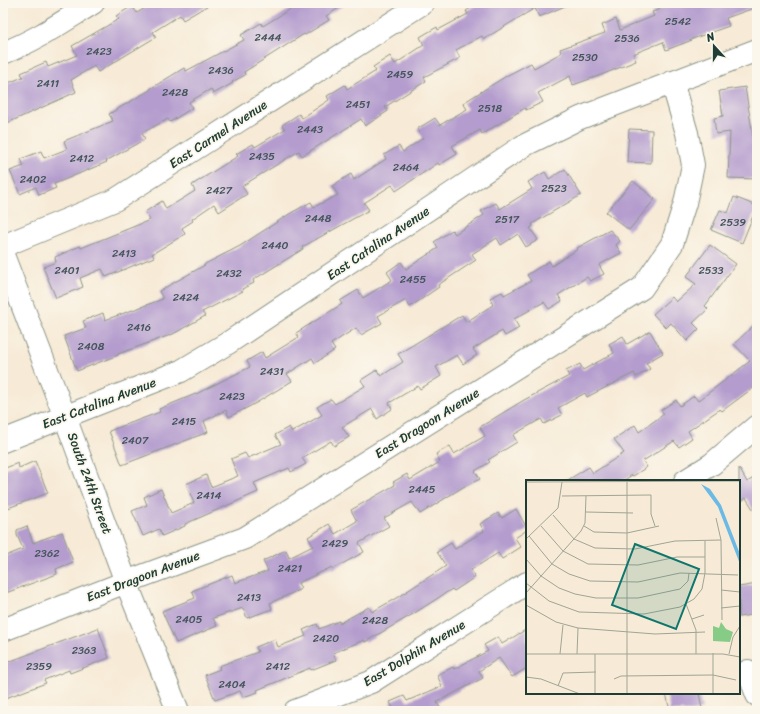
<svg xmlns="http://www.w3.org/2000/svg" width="760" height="714" font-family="Sriracha,sans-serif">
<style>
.building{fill:#b49cce}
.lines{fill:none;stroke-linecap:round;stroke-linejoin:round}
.minor-casing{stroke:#8b9485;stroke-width:24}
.minor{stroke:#fff;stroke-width:22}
.labels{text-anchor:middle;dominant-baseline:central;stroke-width:3.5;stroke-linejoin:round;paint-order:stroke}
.number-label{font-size:11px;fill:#44555a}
.street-label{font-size:13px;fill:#1f3d34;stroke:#fbf7ec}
.inset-road{fill:none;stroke:#a1a595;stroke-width:1}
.view{fill:#0f766e;fill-opacity:0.15;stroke:#0f766e;stroke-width:2}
.inset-edge{fill:none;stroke:#1f3d34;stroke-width:2}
</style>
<rect width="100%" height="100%" fill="#fbf7ec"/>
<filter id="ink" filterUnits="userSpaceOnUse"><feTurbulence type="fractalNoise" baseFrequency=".025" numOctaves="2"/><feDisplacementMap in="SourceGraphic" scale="8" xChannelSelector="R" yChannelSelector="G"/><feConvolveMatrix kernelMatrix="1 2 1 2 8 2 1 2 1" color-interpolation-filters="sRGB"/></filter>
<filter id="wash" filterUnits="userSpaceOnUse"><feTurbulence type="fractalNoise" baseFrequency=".012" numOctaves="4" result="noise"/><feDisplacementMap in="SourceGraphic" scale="16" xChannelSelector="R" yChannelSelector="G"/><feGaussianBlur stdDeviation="0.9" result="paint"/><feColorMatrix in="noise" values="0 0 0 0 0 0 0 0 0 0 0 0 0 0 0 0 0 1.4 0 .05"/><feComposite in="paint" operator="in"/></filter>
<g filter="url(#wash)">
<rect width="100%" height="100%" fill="#f7ead6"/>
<g id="blocks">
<path class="building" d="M153,3H212L183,20L180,15L153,32L156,37L98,72L94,66L71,80L76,92L3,125V85L23,77L21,73L46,62L48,67L77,55L72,46L119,19L116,16L132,6L137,13Z
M300,3H347L326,16L329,20L305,35L304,34L244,72L245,75L232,82L233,83L213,94L211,89L189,102L192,108L170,122L168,119L142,133L145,139L106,161L107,162L54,184L56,188L39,195L36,187L20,194L10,171L24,166L21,159L41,151L44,158L67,149L64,141L113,121L109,114L150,90V89L184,68L186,71L244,40L241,35L261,23L263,26Z
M479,3H572L539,17L535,8L484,39L482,36L456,50L460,58L424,77L426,81L385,107L388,111L365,126L361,119L302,156L299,151L242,186L247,194L219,212L214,204L192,219L193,221L182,228L185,234L152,254L154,257L106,277L102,269L80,278L83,287L56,298L43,267L56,262L55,257L80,246L81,248L150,220L145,212L162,201L166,209L195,191L192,185L238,156L236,154L253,144L255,147L285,129L282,125L299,114L302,118L329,100L327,96L345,85L347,89L376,71L373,67L390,56L395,64L424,45L420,37L437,27L438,30L468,14L466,11Z
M679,3H757V7L726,18L729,26L692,39V40L666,50L663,42L633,54L636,61L601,75L573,85L570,76L538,93L543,102L526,110L525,108L482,134L480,130L452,146L457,154L439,165L438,163L396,191L392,185L364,203L369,210L302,247L303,249L253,280L254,283L242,289L243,291L202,312L205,316L173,334L118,354V355L77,371L64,336L86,328L83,321L103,313L105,320L163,299L159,291L205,265V264L240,246L291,213L311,202L314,207L338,195L332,186L351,174L354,180L386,159L384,155L399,146L403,152L423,138L417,129L435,118L440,125L467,109L463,103L508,75L531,63L534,68L561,53L560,49L605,33L602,25L616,19L620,30L654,16L652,12Z
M745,87L754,142H756L755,162H757V179L728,178L730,132L716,134L714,118L723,116L719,91Z
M629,129L652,130L651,163L627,162Z
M565,169L581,195L532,224L533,226L530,228L538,240L526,247L518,234L501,245L497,238L472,254L476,260L438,285L439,287L410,307L406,300L378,316L382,323L361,335L356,328L331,344L335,350L315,363L312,358L287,374L292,381L256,403L229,417L226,410L204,421L208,432L122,465L109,431L160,412L159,409L198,393L250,367L247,361L262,352L265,358L299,337L296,333L342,304L340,301L358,290L363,298L392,280L387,272L401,262L406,269L438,248L434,242L452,230L455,234L484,215L481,211L496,203L500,209L532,189L528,182L545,172L549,179Z
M633,181L655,199L629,230L606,212Z
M734,197L757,206L742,243L711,230L720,210L728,213Z
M610,230L620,241L616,245L621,253L599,265L604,274L590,281L587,277L558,295L562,301L549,309L544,302L514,319L519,328L505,336L502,331L473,349L477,355L463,364L457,355L436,367L441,376L420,389L418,386L389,403L392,409L377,419L372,409L342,427L349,437L334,446L331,441L302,458L306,464L291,472L289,468L254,483L258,492L185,524V526L162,536L159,529L143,536L132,511L147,505L144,497L161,489L171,513L194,503L186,484L206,475L211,487L238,476L231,459L245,453L248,458L281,444L275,435L289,427L292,432L322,415L317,407L331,399L335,404L365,386L361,380L377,370L381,376L403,362L398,354L462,315L466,322L493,305L490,298L502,292L504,295L531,281L527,275L549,261L552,266L578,249L577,248Z
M710,245L736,264L705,306L708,309L693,323L699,329L687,341L671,323L666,328L653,314L672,297L676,302L696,284L686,277Z
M757,322V385L722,411L720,409L688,431L692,438L679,447L674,441L643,461L647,467L633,476L632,475L623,481H566L589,467L593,473L624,453L614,439L635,425L639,432L664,414L661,410L676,400L680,406L694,396L698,401L750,361L734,344Z
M650,331L663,353L646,363L650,369L636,377L634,373L587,397L585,393L558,408L562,415L544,424L541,419L513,435L517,442L488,460L490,462L475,471L480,479L463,487L420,514L412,502L384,518L389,526L359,543L364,552L333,569L332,567L298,583L301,589L270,603L272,609L247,618L243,608L213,618L217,626L176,643L162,611L195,598L192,591L232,575L235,583L268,571L263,561L286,550L289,558L313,546L308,537L329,524L335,534L357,521L351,510L395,485L393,482L407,474L410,480L440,462L436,454L450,446L454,454L485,436L480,427L524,400L569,376L566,371L580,364L583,370L614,353L609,344L623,336L627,344Z
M35,461L48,493L8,508L3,497V469L18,463L19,468Z
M739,468L747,482L757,476V515L746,498L739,503Z
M516,509L527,528V530L515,538L521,547L502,559L498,553L471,570L475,577L454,591L452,589L413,614L365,642L364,640L333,653L336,660L311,670L310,668L257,690L258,692L243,697L240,691L215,700L205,675L220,669L219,666L258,652L256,647L275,639L278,647L306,636L303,630L317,624L319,629L339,621L340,623L369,607L372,612L398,597L446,566L437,552L451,543L455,549L484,531L480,524L498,513L502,518Z
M27,526L33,543L62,532L73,562L56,569L57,574L3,594V557L23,549L17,535V530Z
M757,584V614L739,617V587Z
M98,628L109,658L70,673L69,670L44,680L46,683L3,699V664Z
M527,629V668L512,677L499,658L479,671L483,678L437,702L441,711H385L393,708L390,702L404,696L407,701L442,686L437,675L453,667L454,669L488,651L484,645L498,637L502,644Z
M666,693H699L702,709L693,711H670Z"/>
</g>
</g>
<g filter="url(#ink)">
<use href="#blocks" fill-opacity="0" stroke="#8b9485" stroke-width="1"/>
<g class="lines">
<defs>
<path id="minor" d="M3,53C35,41 64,21 93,3
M3,246L115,200L423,3
M3,255L65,417L126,582L178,711
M3,441L181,371L228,343L523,146L580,118L757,50
M685,481L712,464L757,426
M3,630L126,582L245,538L642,288L672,244L685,203L693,165L687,133L672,82
M748,671L757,695
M295,711L371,682L527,583"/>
</defs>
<use href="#minor" class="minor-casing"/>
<use href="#minor" class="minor"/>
</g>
</g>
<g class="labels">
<g class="number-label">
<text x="678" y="21">2542</text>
<text x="268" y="37">2444</text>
<text x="627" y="38">2536</text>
<text x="99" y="51">2423</text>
<text x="585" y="57">2530</text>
<text x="221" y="70">2436</text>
<text x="400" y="74">2459</text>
<text x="48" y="83">2411</text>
<text x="175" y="92">2428</text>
<text x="358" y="104">2451</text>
<text x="490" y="108">2518</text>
<text x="310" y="129">2443</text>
<text x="262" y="156">2435</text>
<text x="82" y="158">2412</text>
<text x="406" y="167">2464</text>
<text x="33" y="179">2402</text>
<text x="554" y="188">2523</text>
<text x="219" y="190">2427</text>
<text x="318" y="218">2448</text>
<text x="507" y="219">2517</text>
<text x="733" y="222">2539</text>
<text x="275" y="245">2440</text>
<text x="124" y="253">2413</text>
<text x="67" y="270">2401</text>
<text x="711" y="270">2533</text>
<text x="229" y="273">2432</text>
<text x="413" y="279">2455</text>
<text x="186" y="297">2424</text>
<text x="139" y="327">2416</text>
<text x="91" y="346">2408</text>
<text x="272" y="371">2431</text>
<text x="232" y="396">2423</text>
<text x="184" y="421">2415</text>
<text x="135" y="440">2407</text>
<text x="422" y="489">2445</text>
<text x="209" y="495">2414</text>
<text x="335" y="543">2429</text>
<text x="47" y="553">2362</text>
<text x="290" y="568">2421</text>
<text x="249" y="597">2413</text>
<text x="189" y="619">2405</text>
<text x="375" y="620">2428</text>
<text x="326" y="638">2420</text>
<text x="84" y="650">2363</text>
<text x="39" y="666">2359</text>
<text x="278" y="666">2412</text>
<text x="232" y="684">2404</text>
</g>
<g class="street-label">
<text transform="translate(218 134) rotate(-33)">East Carmel Avenue</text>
<text transform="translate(378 243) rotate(-34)">East Catalina Avenue</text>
<text transform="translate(99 403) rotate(-21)">East Catalina Avenue</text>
<text transform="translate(427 423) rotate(-32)">East Dragoon Avenue</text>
<text transform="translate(90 483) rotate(70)">South 24th Street</text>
<text transform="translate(143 576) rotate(-21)">East Dragoon Avenue</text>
<text transform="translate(414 653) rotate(-31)">East Dolphin Avenue</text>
</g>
</g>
<g transform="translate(526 480)">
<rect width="214" height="214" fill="#f7ead6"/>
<path d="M195,142L200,149L207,152L204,162L187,161V146L193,148Z" fill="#87cc86"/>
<path d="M175,4L184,9L195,25L214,74V84L192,27Z" fill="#6abae5"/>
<path class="inset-road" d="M101,0V214M0,2L214,1M36,16L125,15V34L129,46M60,32L107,33M27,35L48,59L69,68L109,69L149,61L195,60M190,38L195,60L196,140M15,46L37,71L62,84L112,85L151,77H179M58,46L68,52L101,53L133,46M3,56L26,84L43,94L64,101L112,102L154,93L212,95M0,59L32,28L36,2M0,79L15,96L33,108L49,114L70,118H112L154,109L162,101L163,93M0,103L23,121L53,132L118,134L154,127L168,119L176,109L179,93V61M195,110L214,112M0,113L55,51L59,43L60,16M160,124L170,150V174M0,125L30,142L52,148L129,154L179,152M195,128L214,126M166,139L178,135M187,173V214M0,174H197L214,177M34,174L37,145M51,174L52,148M203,174L207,157L214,146M0,197L15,199L54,214M88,199L95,196L187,195L210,200M32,206L37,193L70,192M69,214V174"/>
<path class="view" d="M109,64L173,89L150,149L86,125Z"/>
<rect width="214" height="214" class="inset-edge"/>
</g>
<rect width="760" height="714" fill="none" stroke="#fbf7ec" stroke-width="16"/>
<g transform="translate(714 46) rotate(339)" stroke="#fbf7ec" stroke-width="3" paint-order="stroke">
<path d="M0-3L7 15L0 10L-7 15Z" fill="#1f3d34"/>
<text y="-6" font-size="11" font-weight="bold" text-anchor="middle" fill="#1f3d34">N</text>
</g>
</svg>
